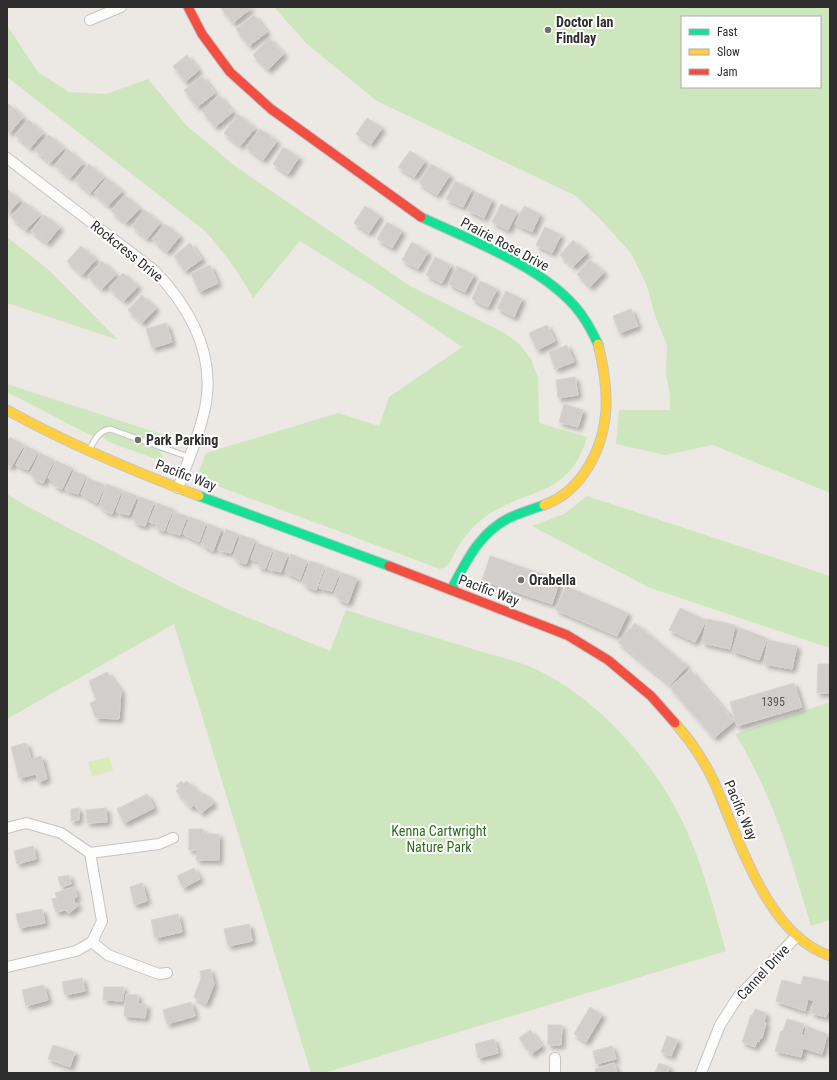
<svg xmlns="http://www.w3.org/2000/svg" width="837" height="1080" font-family="'Roboto Condensed',sans-serif">
<style>
.green{fill:#cee6be;fill-rule:evenodd}
.pitch{fill:#d9eabb}
.building{fill:#d1cecb;stroke:#d7d4d0;filter:url(#shadow)}
.lines{fill:none;stroke-linecap:round;stroke-linejoin:round}
.lane-casing{stroke:#c5c4c5;stroke-width:7}
.street-casing{stroke:#c5c4c5;stroke-width:12}
.fast-casing{stroke:#c5c4c5;stroke-width:11}
.slow-casing{stroke:#c5c4c5;stroke-width:11}
.jam-casing{stroke:#c5c4c5;stroke-width:11}
.lane{stroke:#fcfcfb;stroke-width:5}
.street{stroke:#fcfcfb;stroke-width:10}
.fast{stroke:#16e098;stroke-width:9}
.slow{stroke:#ffcf43;stroke-width:9}
.jam{stroke:#f24e42;stroke-width:9}
.poi-dot{fill:#706f6e;stroke:#fff;stroke-width:1.5}
.labels{text-anchor:middle;dominant-baseline:central;stroke-width:4;stroke-linejoin:round;paint-order:stroke}
.number-label{font-size:12px;fill:#585857}
.poi-label{font-size:14px;font-weight:bold;fill:#2e2e2e;stroke:#fff;text-anchor:start}
.street-label{font-size:14px;fill:#2e2e2e;stroke:#fff}
.park-label{font-size:14px;fill:#2c6e1b;stroke:#fff}
</style>
<defs>
<filter id="shadow"><feDropShadow dx="3.5" dy="3.5" stdDeviation="2" flood-color="#0004"/></filter>
</defs>
<rect width="100%" height="100%" fill="#ece8e4"/>
<path class="green" d="M274,7H830V493L713,445L665,455L616,444L619,410H670V395L666,375L667,345L655,316L647,286L631,253L599,218L576,196L377,101L307,44ZM682,17H820V87H682Z
M7,25L38,72L69,92L106,94L148,79L187,126L235,166L410,286L503,332L519,344L531,359L538,378L539,423L587,437C568,502 522,486 480,521C470,529 462,540 455,552C453,555 451,562 448,565C446,567 442,568 440,569L204,481L199,471L206,453L338,413L379,426L389,397L462,347L377,289L300,241L253,298C239,273 224,252 205,231L7,77Z
M7,237L49,270L118,340L7,303Z
M7,384L170,437L164,444L176,448L174,455L160,451L164,462L109,442L98,433L94,437L7,392Z
M7,494L23,504L181,587L230,610L330,651L346,610C387,623 429,636 470,648C490,655 512,659 531,667C599,697 661,769 689,836C705,873 715,913 726,951L324,1073H311L174,624L7,719Z
M587,496L830,576V648L648,587L532,526L564,514Z
M830,702V920L811,926C790,856 774,797 735,734Z"/>
<path class="pitch" d="M110,757L113,771L92,776L88,762Z"/>
<path class="building" d="M220,7H250L251,8L233,23Z
M254,15L267,32L249,46L236,29Z
M269,38L284,54L268,70L253,55Z
M187,55L199,70L185,82L173,66Z
M202,76L215,93L197,107L184,90Z
M219,95L233,112L215,127L202,111Z
M9,104L23,117L10,133L7,130V106Z
M238,114L255,128L240,146L224,133Z
M367,118L382,128L371,144L356,134Z
M29,120L43,133L30,148L15,135Z
M260,129L277,141L263,160L246,147Z
M49,135L64,148L50,163L35,150Z
M283,147L299,157L288,174L273,164Z
M68,149L83,163L70,178L55,165Z
M410,151L425,161L414,177L398,167Z
M89,164L104,177L90,193L75,180Z
M431,164L450,175L437,195L419,183Z
M107,178L122,191L108,206L94,193Z
M455,181L472,189L463,207L446,199Z
M7,189L20,200L7,214Z
M476,192L492,200L484,218L467,210Z
M125,195L140,208L126,223L111,211Z
M25,202L40,215L26,230L11,217Z
M501,204L517,212L508,230L492,222Z
M365,206L380,216L369,233L354,223Z
M524,206L540,214L532,232L515,224Z
M145,210L160,223L147,239L132,226Z
M44,215L60,227L47,243L31,231Z
M387,222L402,231L392,248L377,239Z
M165,224L180,236L167,252L152,239Z
M545,227L561,235L552,253L536,245Z
M573,240L587,253L573,267L560,255Z
M412,242L428,252L418,269L402,260Z
M190,243L202,259L185,271L174,256Z
M81,246L96,259L82,275L67,261Z
M435,257L451,265L442,283L426,275Z
M590,260L604,272L590,287L577,274Z
M102,261L116,274L102,289L88,276Z
M210,265L218,283L199,292L191,273Z
M457,266L474,275L465,292L449,284Z
M123,273L138,286L124,301L109,288Z
M480,281L497,289L488,307L472,299Z
M506,291L522,299L514,317L497,308Z
M142,295L156,308L142,323L128,310Z
M631,309L638,326L619,333L613,316Z
M166,323L172,342L152,348L146,329Z
M547,325L555,341L537,350L529,333Z
M567,345L574,362L555,369L549,352Z
M575,377L578,395L558,398L556,380Z
M564,404L583,410L578,427L559,422Z
M10,437L24,445L11,467L7,465V442Z
M26,446L38,452L28,470L16,465Z
M40,453L54,460L43,483L33,478L34,476L30,474Z
M56,461L72,468L62,489L54,486L55,483L48,478Z
M74,471L86,476L78,494L65,490Z
M88,478L105,485L97,503L81,494Z
M107,484L122,490L112,514L103,510L104,508L99,506Z
M124,491L137,496L129,515L116,512Z
M140,497L154,502L145,526L135,523L136,521L132,519Z
M157,503L173,509L164,531L156,528L157,524L149,522Z
M174,512L187,516L180,535L167,531Z
M190,517L206,523L199,542L183,534Z
M209,524L221,529L213,551L201,544Z
M226,529L238,534L231,553L218,550Z
M241,535L255,540L246,564L237,561V558L233,557Z
M257,543L273,549L265,569L258,566L259,562L251,559Z
M275,550L288,554L281,572L268,569Z
M291,554L307,561L300,579L285,572Z
M490,556L560,580L552,604L482,580Z
M310,561L325,566L316,590L306,586L307,584L302,583Z
M327,567L340,572L332,591L319,588Z
M342,573L357,578L348,603L338,599L339,596L334,594Z
M566,586L628,613L617,636L556,610Z
M680,608L706,620L695,642L669,630Z
M707,619L735,625L730,649L702,643Z
M635,623L687,666L670,685L618,642Z
M740,628L767,638L759,660L732,651Z
M768,640L797,646L792,669L764,664Z
M818,664H830V693H817Z
M690,670L734,721L714,738L670,687Z
M107,672L121,691L119,719L96,718L90,703L96,700L89,681Z
M794,683L802,707L737,726L730,702Z
M26,743L31,759L41,756L47,779L38,782L36,774L19,778L11,747Z
M181,781L183,784L187,781L201,795L204,793L214,803L201,813L194,805L191,808L176,791L179,789L176,786Z
M147,794L154,808L124,823L117,809Z
M79,808V820L71,821V809Z
M106,808L107,822L87,823L86,810Z
M189,829H203V834H219V860H196L197,850H189Z
M33,846L36,859L17,864L14,851Z
M194,868L200,879L183,888L177,876Z
M69,875L71,884L61,887L58,877Z
M142,883L147,901L134,905L130,887Z
M74,887L77,897L74,898V902L79,905L69,913L65,910L56,912L52,899L57,898L55,893Z
M42,909L45,923L19,928L16,914Z
M178,914L182,932L155,938L151,920Z
M249,924L252,941L228,946L224,929Z
M210,969L214,984L206,1004L194,997L201,978L200,971Z
M803,976L830,982V1005L826,1017L811,1013L814,1001L808,999L805,1011L776,1001L782,980L801,985Z
M82,978L85,991L65,995L62,982Z
M44,985L48,1000L26,1006L22,990Z
M104,987H124L123,1001L103,1000Z
M126,994L138,995V1004L147,1005L145,1018L124,1016Z
M191,1002L195,1016L167,1024L163,1010Z
M590,1007L602,1015L586,1042L574,1034Z
M755,1009L766,1013L764,1022L766,1023L762,1038H760L759,1042L757,1041L755,1047L742,1042L751,1015L752,1016Z
M787,1019L804,1024L801,1035L805,1036L806,1026L827,1034L822,1054L803,1048L801,1057L775,1051L781,1031H783Z
M548,1025H562L561,1045H548Z
M530,1030L542,1046L531,1054L519,1038Z
M667,1036L678,1040L671,1056L661,1052Z
M494,1039L498,1053L478,1058L475,1044Z
M53,1045L75,1052L70,1067L48,1059Z
M612,1046L616,1059L596,1064L593,1051Z
M614,1063L617,1073H596L595,1069Z
M659,1063L670,1067L667,1073H655Z"/>
<g class="lines">
<defs>
<path id="lane" d="M89,450C95,440 98,431 110,429L189,457"/>
<path id="street" d="M90,20L121,7
M7,158L155,271C187,305 212,346 207,395C205,421 187,463 178,488
M7,828L26,823L61,833L90,853L102,921L92,942L76,951L7,967
M90,853L159,844L173,838
M92,942L108,955L159,974L167,973
M555,1073V1058
M701,1073L720,1025L738,997L796,937"/>
<path id="fast" d="M421,217C472,241 555,271 585,320C590,327 594,336 598,344
M199,496L389,566
M451,590C466,562 479,533 509,518C520,513 532,509 544,505"/>
<path id="slow" d="M7,410C68,444 133,471 199,496
M544,505C583,491 604,447 606,408C607,387 603,364 598,344
M675,723C690,740 705,762 715,784C739,839 767,935 830,956"/>
<path id="jam" d="M188,7L202,34L230,72L271,109L421,217
M389,566L567,635L608,660L651,696L675,723"/>
</defs>
<use href="#lane" class="lane-casing"/>
<use href="#street" class="street-casing"/>
<use href="#fast" class="fast-casing"/>
<use href="#slow" class="slow-casing"/>
<use href="#jam" class="jam-casing"/>
<use href="#lane" class="lane"/>
<use href="#street" class="street"/>
<use href="#fast" class="fast"/>
<use href="#slow" class="slow"/>
<use href="#jam" class="jam"/>
</g>
<g class="poi-dot">
<circle cx="548" cy="30" r="4"/>
<circle cx="138" cy="440" r="4"/>
<circle cx="521" cy="580" r="4"/>
</g>
<g class="labels">
<g class="number-label">
<text x="773" y="702">1395</text>
</g>
<g class="poi-label">
<text x="556" y="22">Doctor Ian<tspan x="556" dy="16">Findlay</tspan></text>
<text x="146" y="440">Park Parking</text>
<text x="529" y="580">Orabella</text>
</g>
<g class="street-label">
<text transform="translate(505 244) rotate(28)">Prairie Rose Drive</text>
<text transform="translate(127 251) rotate(39)">Rockcress Drive</text>
<text transform="translate(186 475) rotate(21)">Pacific Way</text>
<text transform="translate(489 590) rotate(21)">Pacific Way</text>
<text transform="translate(741 810) rotate(67)">Pacific Way</text>
<text transform="translate(763 972) rotate(-47)">Cannel Drive</text>
</g>
<g class="park-label">
<text x="439" y="831">Kenna Cartwright<tspan x="439" dy="16">Nature Park</tspan></text>
</g>
</g>
<rect width="837" height="1080" fill="none" stroke="#2e2e2e" stroke-width="16"/>
<rect x="681" y="16" width="140" height="72" fill="#ffffff" stroke="#ababab"/>
<rect x="689" y="29" width="20" height="6" fill="#16e098" stroke="#ababab"/>
<text x="717" y="36" font-size="12" fill="#2e2e2e">Fast</text>
<rect x="689" y="49" width="20" height="6" fill="#ffcf43" stroke="#ababab"/>
<text x="717" y="56" font-size="12" fill="#2e2e2e">Slow</text>
<rect x="689" y="69" width="20" height="6" fill="#f24e42" stroke="#ababab"/>
<text x="717" y="76" font-size="12" fill="#2e2e2e">Jam</text>
</svg>
